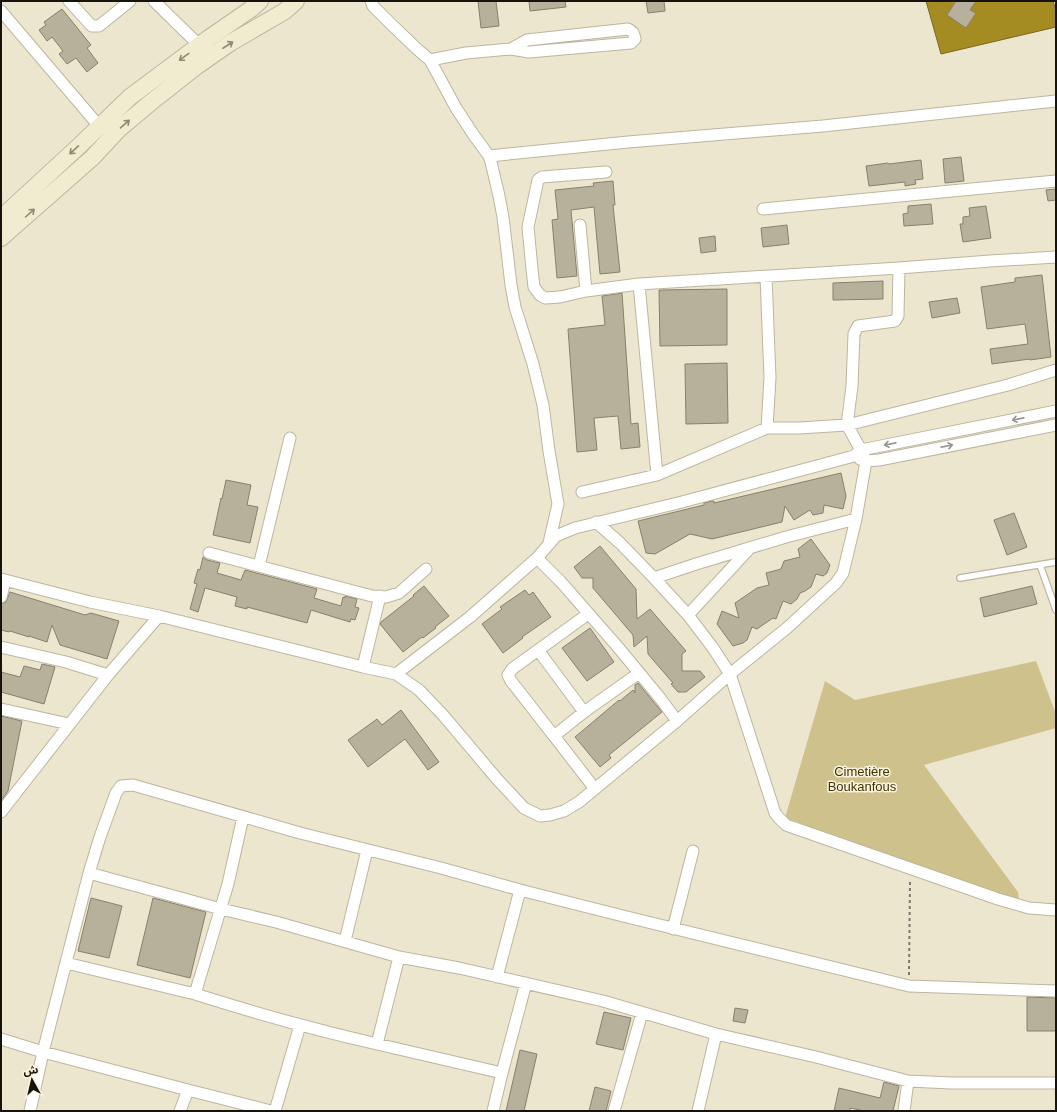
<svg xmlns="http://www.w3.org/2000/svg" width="1057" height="1112" font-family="Arial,'Noto Sans Arabic',sans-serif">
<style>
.green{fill:#cfc18b}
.water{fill:#a48c23;stroke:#79681c}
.building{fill:#b7b19b;stroke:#87816c}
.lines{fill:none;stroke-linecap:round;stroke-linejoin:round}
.service-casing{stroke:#bcb6a0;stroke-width:8}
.minor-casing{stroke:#bcb6a0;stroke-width:13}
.secondary-casing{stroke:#bcb6a0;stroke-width:18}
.path{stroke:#7c7869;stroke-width:2;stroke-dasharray:3 3;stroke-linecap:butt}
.service{stroke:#fff;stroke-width:5.5}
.minor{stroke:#fff;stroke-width:11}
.secondary{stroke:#f1ebd0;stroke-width:16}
.oneway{stroke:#8e8a77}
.oneway2{stroke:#969591}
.labels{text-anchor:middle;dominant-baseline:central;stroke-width:3;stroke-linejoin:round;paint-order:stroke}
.park-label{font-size:13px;fill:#3d3307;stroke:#faf4dc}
</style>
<rect width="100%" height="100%" fill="#ece6cf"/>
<path class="green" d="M1036,661L1056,714V728L924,765L1018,892L1019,902L785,818L825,681L855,700Z"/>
<path class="water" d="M926,1H1053L1056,10V27L941,54Z"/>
<path class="building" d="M478,1H496L499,26L481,28Z
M529,1H565L566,7L530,11Z
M646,1H664L665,11L648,13Z
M956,1H976L970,10L976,13L966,28L947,15Z
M62,9L91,45L87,48L98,63L87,72L76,58L67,64L59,54L63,51L52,37L47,41L39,30L46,25L44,22Z
M961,157L964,181L945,183L943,159Z
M921,160L923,179L915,180L916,184L905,186V182L869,186L866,166L888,163L889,164Z
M613,181L615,205H613L620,272L600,274L594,207L571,210L577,276L557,278L552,220L558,219L555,190L594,186L593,183Z
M1056,189V200L1048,201L1046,190Z
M931,204L933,224L904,226L903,214L908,213V206Z
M986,206L991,238L963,242L960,224H963V217L970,216L969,208Z
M787,225L789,244L763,247L761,228Z
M715,236L716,251L701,253L699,238Z
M1042,275L1051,357L1030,360V359L992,364L990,349L1028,344L1025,324L987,329L981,287L1015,282V278Z
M883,281V299L833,300V283Z
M727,289V345L660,346L659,290Z
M622,293L631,424L638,423L640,447L621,449L618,416L594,418L597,450L577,452L568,329L605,325L602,296Z
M957,298L960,313L932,318L929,302Z
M727,363L728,423L686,424L685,364Z
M841,473L846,496L843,509L824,505L823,513L813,515L810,510L794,520L785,506L782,522L712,539L690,534L655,554L646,553L638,521L704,505V503L712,501H714V503Z
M226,480L251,485L247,505L258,507L250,543L213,535L221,498L222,499Z
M1014,513L1027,547L1007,555L994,520Z
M811,539L830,565L827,573L823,576L816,574L811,587L805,591L800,593L797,599L791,604L783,601L776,619L773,618L757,629L752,627L747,640L743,643L733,646L717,624L722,611L739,618L735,603L757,588L769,585L766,573L781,569L784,561L800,557L798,549Z
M600,546L636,589L637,619L650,609L686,651L682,654V671H700L705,677L686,692H678L671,684L673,683L648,654L647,636L634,647L633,635L593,588V578H582L574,567Z
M203,557L207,560L220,563L217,573L241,580L245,570L317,589L314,598L341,606L343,597L345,598V596L357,599L355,607L359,608L355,620L351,619L350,622L311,610L307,623L247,607V609L235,606L237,597L205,588L198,612L190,609L197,584L194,583L198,569L200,570Z
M424,586L449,616L435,627L436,628L423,638L422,637L403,652L380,624L381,622L414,596L413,595Z
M1032,586L1037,604L984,617L980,598Z
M525,590L529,595L533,592L551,617L522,637L523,638L503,653L482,624L502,609L500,607Z
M10,592L85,615L91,613L119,621L107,659L60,645L52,625L47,642L29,636V637L10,631L9,632L1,630V604L6,602Z
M590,628L614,662L587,681L562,648Z
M42,664L55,667L44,704L1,692V672L20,677L24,666L40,670Z
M638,683L662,712L609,755L611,758L600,767L575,737L619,700L620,701L633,690L635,693V685Z
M401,710L439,762L428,770L405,739L368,767L348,740L377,719L382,725Z
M1,716L22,721L8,791L1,801Z
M91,898L122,906L109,958L78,951Z
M153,898L206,912L190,978L137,965Z
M1027,997L1056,998V1031H1027Z
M735,1008L748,1010L745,1023L733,1021Z
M604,1012L631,1018L623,1050L596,1044Z
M520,1050L537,1054L524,1111H506Z
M884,1082L899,1086L893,1111H865L850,1108V1111H834L839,1088L880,1098Z
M595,1087L611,1091L606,1111H589Z"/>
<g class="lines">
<defs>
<path id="service" d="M1040,565L1056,610
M960,578L1056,562"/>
<path id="minor" d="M69,1L89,23L92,26H99L130,1
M154,1L199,45
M371,1L373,6L390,23L417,49L430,60L456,108L473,134L489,156L491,162L499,196L503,217L511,285L515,307L533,364L543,405L549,451L558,504L549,543
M1,11L99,126
M628,29C633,31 634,33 635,39L631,43L529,52L511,49L527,40Z
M430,60L466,53L511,49
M489,156L628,142L823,126L1056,101
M606,172L542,177L538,180L528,227L532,269L534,287L540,295L545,298L560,297L586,291L639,284L899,268L990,261L1056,257
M763,209L1056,181
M580,225L586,291
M766,276L770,378L767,428
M639,284L657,475
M860,459L866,461L879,460L1056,425
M582,492L657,475L767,428H799L847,425L1008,385L1056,370
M596,522L620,543L654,578L696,564L786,537L856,519
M209,553L372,596L386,597L399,593L426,569
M537,558L561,582L617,646L660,698L677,721
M259,566L290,438
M654,578L688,615L713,648L730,674L775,813L779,818L786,825L998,899L1029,908L1056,910
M1,579L90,602L159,616L363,667L396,674L419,690L443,715L497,779L524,808L540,816L550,815L564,811L579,802L677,721L730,674L787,628L836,583L843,573L856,519L866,461L861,450L847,425L852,386L854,334L858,326L895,321L898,316L899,268
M1,597L5,581
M588,614L512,669L508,675L511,681L554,736L584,712L639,673
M688,615L749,549
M1,647L66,662L108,675
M538,650L584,712
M363,667L380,596
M396,674L470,617L537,558L556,536L575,528L682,502L854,456L861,450L1056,411
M1,709L69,724
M554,736L595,789
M1,812L108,675L159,616
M89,873L221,909L276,922L399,957L459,968L603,1001L716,1034L816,1057L908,1081L951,1083H1056
M673,929L693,851
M345,941L367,850
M66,963L195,994L228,884L243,817
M497,977L520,890
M195,994C255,1013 316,1030 377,1044C419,1054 460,1063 502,1073L526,983
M1,1039L43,1052L188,1090
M377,1044L399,957
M30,1111L43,1052L89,873L100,837L116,793L121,786L133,785L300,833L441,868L520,890L623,916L909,986L1056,991
M180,1111L188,1090L271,1111
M275,1111L300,1025
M493,1111L502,1073
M614,1111L642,1013
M698,1111L716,1034
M904,1111L908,1081"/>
<path id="secondary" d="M1,218L78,147L130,97L209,38L251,9L260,1
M1,238L92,158L119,129L150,103L197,66L230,43L285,11L296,1"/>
</defs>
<use href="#service" class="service-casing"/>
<use href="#minor" class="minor-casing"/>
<use href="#secondary" class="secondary-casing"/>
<path class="path" d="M909,975L910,880"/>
<use href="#service" class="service"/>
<use href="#minor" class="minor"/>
<use href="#secondary" class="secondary"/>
</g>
<defs><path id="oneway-shaft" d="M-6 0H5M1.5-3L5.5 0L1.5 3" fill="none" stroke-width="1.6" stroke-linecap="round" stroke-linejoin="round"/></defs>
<g class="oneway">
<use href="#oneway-shaft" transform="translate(228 45) rotate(-33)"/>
<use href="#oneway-shaft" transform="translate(184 57) rotate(144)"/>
<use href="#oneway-shaft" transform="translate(125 124) rotate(-41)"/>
<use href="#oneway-shaft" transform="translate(74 150) rotate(137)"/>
<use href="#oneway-shaft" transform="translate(30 213) rotate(-42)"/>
</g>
<g class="oneway2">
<use href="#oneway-shaft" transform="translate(1018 419) rotate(169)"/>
<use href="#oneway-shaft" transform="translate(890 444) rotate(169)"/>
<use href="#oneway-shaft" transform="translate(947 446) rotate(-11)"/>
</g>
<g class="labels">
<g class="park-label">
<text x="862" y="771">Cimetière<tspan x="862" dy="15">Boukanfous</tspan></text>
</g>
</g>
<rect width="1057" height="1112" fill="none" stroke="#15130b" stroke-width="4"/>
<g transform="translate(32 1080) rotate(352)" stroke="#faf4dc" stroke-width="3" paint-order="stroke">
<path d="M0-3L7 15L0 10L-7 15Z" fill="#15130b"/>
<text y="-6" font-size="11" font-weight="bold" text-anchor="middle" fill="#15130b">ش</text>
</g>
</svg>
